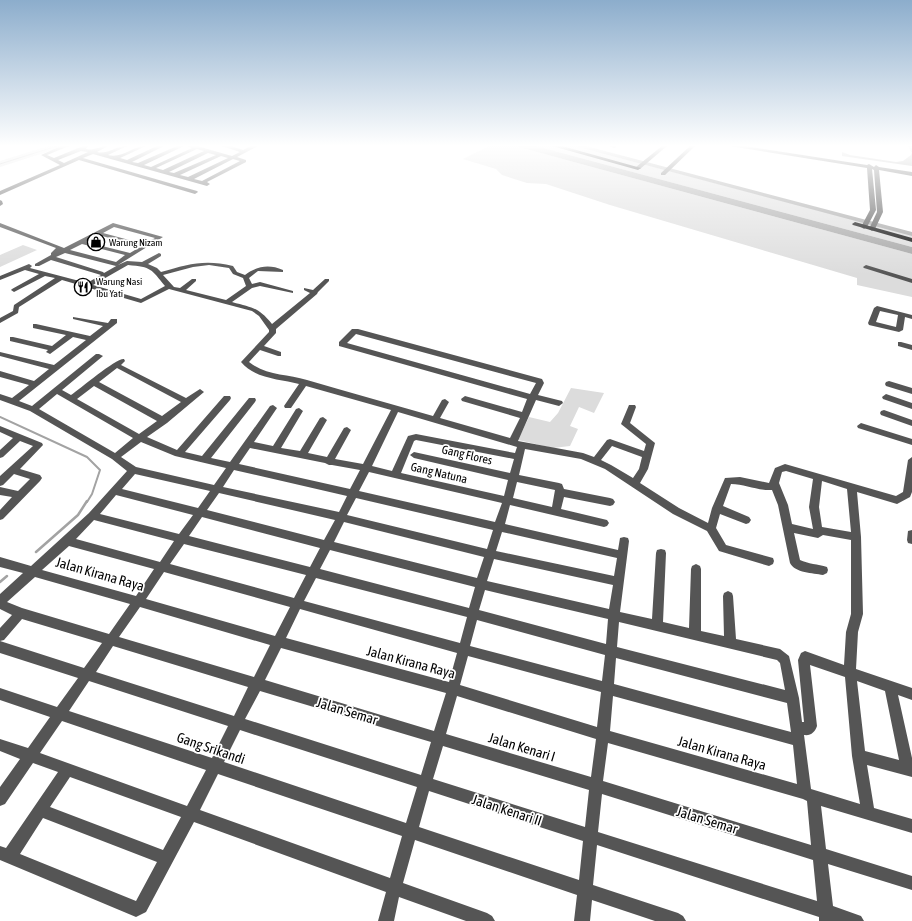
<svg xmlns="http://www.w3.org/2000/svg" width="912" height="921" font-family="'Asap Condensed',sans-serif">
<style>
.green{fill:#dcdcdc}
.water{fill:#a3a3a3}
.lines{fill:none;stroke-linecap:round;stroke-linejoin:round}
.stream-far2{stroke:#a3a3a3;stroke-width:1}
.stream-far1{stroke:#a3a3a3;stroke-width:2}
.stream{stroke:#a3a3a3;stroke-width:2.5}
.river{fill:#a3a3a3;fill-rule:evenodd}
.major-casing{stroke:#dbdbdb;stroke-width:1}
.minor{fill:#555;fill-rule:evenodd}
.major{fill:#000;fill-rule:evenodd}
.labels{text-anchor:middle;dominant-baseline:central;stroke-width:3.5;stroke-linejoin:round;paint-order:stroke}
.far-poi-label{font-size:10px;fill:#000;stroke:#fff;text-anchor:start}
.street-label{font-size:12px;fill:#000;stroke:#fff}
.near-street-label{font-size:14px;fill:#000;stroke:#fff}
</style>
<rect width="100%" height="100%" fill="#fff"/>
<path class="green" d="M48,146H65L0,167V161Z
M489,146H515L912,254V297L857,285V278L610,205L546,184L527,183L502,175L496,169L463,159Z
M536,146H574L912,235V247Z
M23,245L37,250L0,267V255Z
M571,388L604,393L594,413L579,407L570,426L578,429L570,446L553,448L518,440L529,417L550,422L558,413Z"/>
<path class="water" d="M515,146H536L912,247V254Z
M908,146H912V166L842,156V152L850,155L896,162L903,161L911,155L912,153Z"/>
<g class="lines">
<path class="stream-far2" d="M0,164L57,146"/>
<path class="stream-far1" d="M0,417L87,457L100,470L92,494L87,502"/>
<path class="stream" d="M36,552L78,515L87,501
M0,582L7,576"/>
<path class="river" d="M574,146H586L912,232V236Z"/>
<defs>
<path id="major" d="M552,146H562L641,168L638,170Z
M855,222L912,238V242L853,225L852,224Z"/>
</defs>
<use href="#major" class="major-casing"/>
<path class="minor" d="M61,146H69L47,155L54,158L83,146H88L86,149C94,151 100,146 108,146L97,152C107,155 116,146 127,146L108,155C122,159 132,146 146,146L120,158L127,160L157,146H164L132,162L138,163L177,146H184L144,165L151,167L192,148L188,146H197L232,156L240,152L222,146H231L243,150L251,146H258L237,157L246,160V162L207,182L210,184L207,186L93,154L83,158L197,191L198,192L195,194L79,160L0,195V191L60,165L41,155ZM197,149L204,151L163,170L156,168ZM81,151L88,152L64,163L58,160ZM208,153L216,155L174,173L169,172ZM221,156L228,158L188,177L180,175ZM233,159L240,161L202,181L194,179Z
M608,146H616V147L614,148Z
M662,146H667L640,169H636V167Z
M690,146H695L665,175H661V173Z
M730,146H744L867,165L869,164L874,167L876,165L879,167L912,172V176L879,170L883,212L875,229L872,231L869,229L877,212L874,170L872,169L876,210L867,227L864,229L861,227L870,210L867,168Z
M0,200L2,201L3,204L0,206Z
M0,223L64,248L113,223L163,237L118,265L127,261L142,262L159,253L161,254V256L148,264L157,268L161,272C188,264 205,259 233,266L237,272L245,275C257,266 269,264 283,270V272L258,271L249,278L252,284L260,282L293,291V293L260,286L252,288L232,302C253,308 258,307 272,324L310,293L304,290V288L313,290L325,279H329V281L318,292L317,294L276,329V333L264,346L281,352V356H278L260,350L249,362C266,376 287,374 307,380C348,392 391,404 433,416L442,400L445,399L449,402L440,418L510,438L520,418L462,401L461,399L465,396L522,412L527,399L339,346V342L352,329H358L542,379L544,383L538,395L562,401L563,403L559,406L536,400L518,441L583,453L594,457L607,440L610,439L644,451L646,444L621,424L629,405H635L636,407L630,423L655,443L648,469L640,483L679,508L708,523L712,508L725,478L740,477L769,483L775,468L785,464L896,496L903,492L908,460L912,457V492L910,497L897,504L857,492L861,537L863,614L858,632L856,669L912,688V700L898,695L912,758V777L867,765L874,808L912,819V833L821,806L826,849L912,876V890L828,864L833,906L861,916L864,921H819V917L597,845L593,885L678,913L683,916L686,921H655L592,900L590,921H574L577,895L415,840L403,883L487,913L492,916L495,921H466L399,897L394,921H378L386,892L194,822L146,912L136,917L0,860V846L6,848L58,772L33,763L5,804L0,806V787L20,759L0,751V739L28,748L50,717L0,700V688L57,707L78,678L0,653V628L12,615L0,609V594L23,573L0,567V557L31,566L89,513L127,471L112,459L30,411L0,400V394L12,398L29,385L0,377V371L34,381L49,369L0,356V352L54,365L86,340L73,337L50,354L46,352L48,350L10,341V337H13L52,346L66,335L33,328V324H36L90,336L103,326L73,319V317L108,323L111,319H117V323L19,401L32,406L96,354H99L103,356L62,390L71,395C80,389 116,358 124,359L125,361L121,365L186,398L200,389L204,392L167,423L147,437L177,450L224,396H230L231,398L230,400L185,452L202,456L249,398H255L256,400L255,402L211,458L230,462L270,406L273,405L277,408L254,442L273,446L296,409L299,408L303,411L281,448L300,451L320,418L323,417L327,420L308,453L327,457L344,428L347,427L351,430L335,459L363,464L391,410L306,386L291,408H285L284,406L299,384C280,379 255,379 241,362L269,332V330L259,316L252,311L169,289L141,303L62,280L19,307L18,313L0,323V318L13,311L14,305L55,278L45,276L14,292L11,290L12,289L39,274L25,270L0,280V276L29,264L32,266L30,268L87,283L101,275L51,260L39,266H35V264L51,255V253L56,248L0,227ZM114,227L155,238L144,244L103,233ZM99,235L140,247L130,253L86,242ZM82,244L125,255L116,262L70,250ZM65,253L116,266L118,265L104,273L103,272L56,257ZM128,265C152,267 151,269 165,286L141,299L93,285ZM209,265L229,268L233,274L243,278L246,286L226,300L186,290L196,281V279H192L180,288L174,287L163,275L193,267ZM356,334L536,383L530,394L347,343ZM117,368L181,402L162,416L99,382ZM94,386L157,421L139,434L77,399ZM57,394L133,438L115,453L39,409ZM398,412L517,447L515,453L416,434L408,436L392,471L372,466ZM416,440L514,459L510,473L414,452L410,455L414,458L508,480L504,496L401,473L414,441ZM141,442L175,456L226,468L214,485L136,467L121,457ZM612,446L642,457L639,469L633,478L611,465L601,460ZM250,448L325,463L329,465H332L360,470L350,489L239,464ZM525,449L581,459L605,469L673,514L707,531L719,551L769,566L773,564L774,561L773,558L726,545L716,528L720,514L746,524L749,523L751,520L749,517L723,506L731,484C745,484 758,491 772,490L778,505L790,563C795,573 813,573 823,575L827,573L828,570L827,567C818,564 808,564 800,560L794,533L818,538L823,535L851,540V614L846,632L844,665L805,651L801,653L798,660L804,722H802L799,698L789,656L780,649L736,639L733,596L732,593L728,591L724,593L723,596L724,636L701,631V569L700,566L696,564L692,566L691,569L689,628L663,622L666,553L665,550L661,549L657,550L656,553L652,619L620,612L629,541L628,538L624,537L620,538L618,550L505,524L510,505L604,527L607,526L609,523L607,520L561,509L564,497L610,506L613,505L615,502L613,499L610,498L564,489L562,484L559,483L519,475ZM234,470L347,496L339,512L223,487ZM786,471L813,479L809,507L813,529L792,524L788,505L779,483L782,472ZM369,472L502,503L495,522L359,491ZM135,474L210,491L198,508L122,489ZM822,481L847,489L851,532L822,527L819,507ZM517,482L555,490L552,507L513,498ZM219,493L335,520L324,540L207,510ZM116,495L193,515L179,534L100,514ZM356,498L493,530L487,549L347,515ZM202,517L320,548L310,567L189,536ZM94,520L174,541L160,562L76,539ZM344,522L484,557L477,578L334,542ZM502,532L617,558L614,576L496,551ZM184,544L306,575L294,598L170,564ZM69,546L154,569L136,596L42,570ZM330,550L475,587L469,608L320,569ZM494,559L613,585L609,609L487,581ZM164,572L290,607L275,636L146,599ZM35,577L130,604L109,634L22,608L7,602ZM316,578L467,617L460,643L304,601ZM485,590L608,619L606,644L479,610ZM140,607L270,645L254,677L119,637ZM300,609L457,653L449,682L286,638ZM22,619L102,643L84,668L0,641L4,640ZM477,620L605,655L602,681L470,646ZM619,622L777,660L780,663L785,690L617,647ZM113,646L248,687L234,716L96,672ZM281,648L446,693L434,731L265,680ZM468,656L601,692L597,727L460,685ZM616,658L787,703L791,732L614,684ZM810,665L845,677L852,756L860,804L811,789L804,735C811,736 815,732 817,726ZM89,681L228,726L212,758L69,711ZM857,681L885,691L899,760L865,751ZM260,691L431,742L421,775L245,719ZM457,696L596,739L591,777L446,734ZM613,696L793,745L797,784L610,731ZM62,721L206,770L187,806L40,753ZM240,730L417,787L406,823L224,762ZM608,743L803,799L807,801L811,845L603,781ZM443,746L589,790L585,827L433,779ZM218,774L402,836L390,878L200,810ZM70,777L181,817L163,850L50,807ZM429,791L583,841L579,880L419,827ZM602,794L813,860L817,901L598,832ZM43,818L157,862L136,901L20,854Z
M866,265L912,279V283L864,268L863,267Z
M877,306L912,315V319L905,317L903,330L899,332L869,325L868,323L874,308ZM880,311L898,315L896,327L876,322Z
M898,342H901L912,345V350L898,346Z
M889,381L912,388V394L886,386L885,384L886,382Z
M886,394L912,403V409L883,399L882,397Z
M884,410L912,420V426L881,415L880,413L881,411Z
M861,423L912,439V445L858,428L857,426Z
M0,426L42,443L43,445L20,469L40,475L42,478L40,481L3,519L0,520V510L12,497L0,495V487L18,491L30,479L14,474L3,485L0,486V476L33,446L20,441L3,457L0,458V450L13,438L0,432Z
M912,530V544L908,543L907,540L908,531Z"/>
<use href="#major" class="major"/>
</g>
<linearGradient id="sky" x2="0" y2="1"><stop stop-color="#8cadcc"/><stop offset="0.53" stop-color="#fff"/><stop offset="1" stop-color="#fff" stop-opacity="0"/></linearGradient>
<rect width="912" height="275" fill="url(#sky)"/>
<defs>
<symbol id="shop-ring" viewBox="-11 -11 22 22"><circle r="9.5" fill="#fff" stroke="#000" stroke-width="1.5"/><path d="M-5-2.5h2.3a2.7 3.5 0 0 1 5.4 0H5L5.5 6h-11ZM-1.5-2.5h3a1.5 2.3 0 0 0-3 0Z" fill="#000"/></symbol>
<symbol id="restaurant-ring" viewBox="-11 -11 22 22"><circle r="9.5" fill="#fff" stroke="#000" stroke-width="1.5"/><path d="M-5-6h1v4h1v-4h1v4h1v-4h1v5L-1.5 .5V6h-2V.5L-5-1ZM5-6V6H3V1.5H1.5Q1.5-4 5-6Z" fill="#000"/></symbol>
</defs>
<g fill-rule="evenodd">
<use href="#shop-ring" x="86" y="232" width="20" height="20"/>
<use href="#restaurant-ring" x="73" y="277" width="20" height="20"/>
</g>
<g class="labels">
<g class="far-poi-label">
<text x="109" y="242">Warung Nizam</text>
<text x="96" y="281">Warung Nasi<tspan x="96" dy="12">Ibu Yati</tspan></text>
</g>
<g class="street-label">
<text transform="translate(467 455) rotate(13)">Gang Flores</text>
<text transform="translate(439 473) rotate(13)">Gang Natuna</text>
</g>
<g class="near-street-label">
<text transform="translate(100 574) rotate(16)">Jalan Kirana Raya</text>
<text transform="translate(411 662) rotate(15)">Jalan Kirana Raya</text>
<text transform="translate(347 711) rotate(17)">Jalan Semar</text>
<text transform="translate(522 747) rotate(17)">Jalan Kenari I</text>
<text transform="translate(211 748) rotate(19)">Gang Srikandi</text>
<text transform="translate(722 753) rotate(16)">Jalan Kirana Raya</text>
<text transform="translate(507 810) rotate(18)">Jalan Kenari II</text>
<text transform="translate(707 820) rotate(17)">Jalan Semar</text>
</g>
</g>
</svg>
